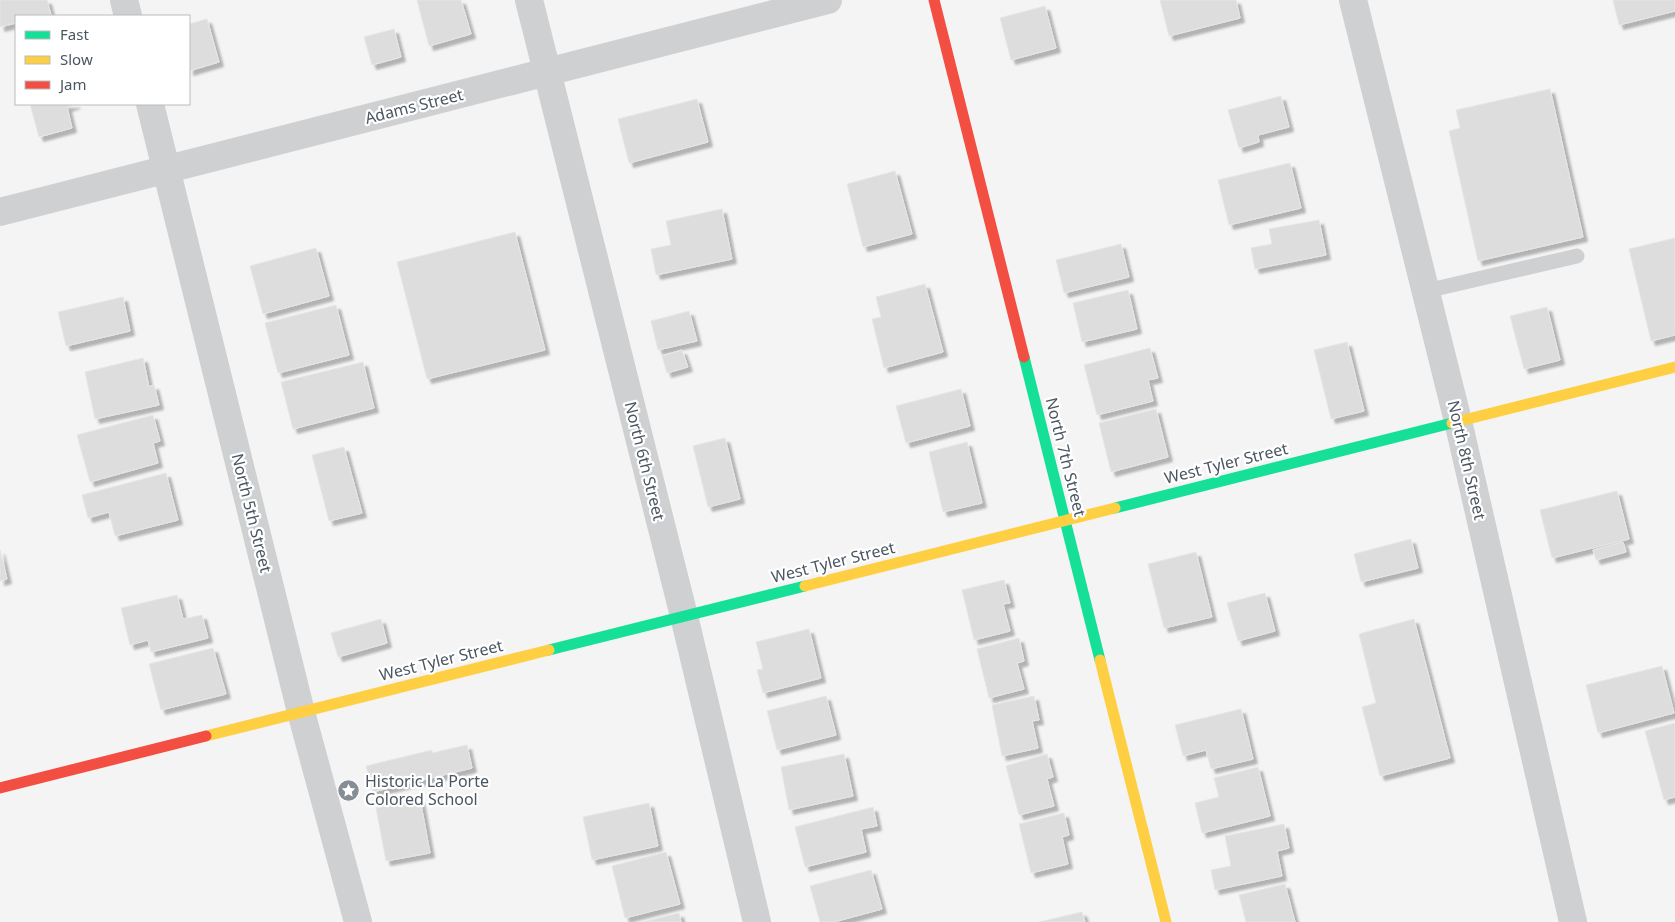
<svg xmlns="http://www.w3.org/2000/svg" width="1675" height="922" font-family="'Noto Sans',sans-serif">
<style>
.building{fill:#ddddde;stroke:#e5e6e7;filter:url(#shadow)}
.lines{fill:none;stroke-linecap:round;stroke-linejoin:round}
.lane{stroke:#ced0d2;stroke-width:15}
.street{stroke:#ced0d2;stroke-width:28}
.fast{stroke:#16e098;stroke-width:11}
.slow{stroke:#ffcf43;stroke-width:11}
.jam{stroke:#f24e42;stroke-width:11}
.labels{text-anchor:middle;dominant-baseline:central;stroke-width:4.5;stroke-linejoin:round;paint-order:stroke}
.street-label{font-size:16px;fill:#4a5661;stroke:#fff}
.poi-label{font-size:16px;fill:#4a5661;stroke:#fff;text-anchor:start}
</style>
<defs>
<filter id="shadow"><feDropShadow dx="4.5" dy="4.5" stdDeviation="1" flood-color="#0004"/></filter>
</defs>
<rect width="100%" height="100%" fill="#f4f4f4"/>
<path class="building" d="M0,0H47L51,15L16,16V23L0,27Z
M417,0H461L471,34L429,46Z
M1160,0H1236L1240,18L1169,36Z
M1613,0H1675V11L1619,25Z
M1045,6L1056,48L1011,60L1000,18Z
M207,19L219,62L189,71V24Z
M394,29L401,57L372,65L364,37Z
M1550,89L1583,237L1478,261L1449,131L1460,128L1456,110Z
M1281,96L1289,127L1258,135L1259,142L1239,148L1228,110Z
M697,99L708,142L629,163L618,119Z
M30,104H76L67,107L72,128L39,137Z
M1290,163L1301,208L1229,225L1218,180Z
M895,171L912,234L863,247L847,184Z
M722,209L732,259L656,275L651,249L671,245L666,221Z
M1319,220L1326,255L1255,269L1251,248L1272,244L1269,229Z
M515,232L545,350L427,379L397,262Z
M1675,238V335L1651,341L1629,249Z
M1121,244L1129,277L1064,293L1056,260Z
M316,248L329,296L263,314L250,266Z
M925,284L943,352L884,368L872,319L881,317L876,297Z
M1128,290L1137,329L1082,342L1073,303Z
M123,297L130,331L66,346L58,312Z
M336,305L349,355L278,373L265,323Z
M1547,307L1560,360L1524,369L1510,316Z
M689,311L697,341L658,350L651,321Z
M1347,342L1364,411L1331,419L1314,350Z
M1150,348L1158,378L1148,380L1153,401L1097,415L1084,365Z
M682,350L688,367L667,373L662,356Z
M143,358L149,387L154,385L159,405L95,419L85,372Z
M363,362L374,408L293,429L281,382Z
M961,389L970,426L906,443L896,406Z
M1156,409L1168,457L1111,472L1099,423Z
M153,415L160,441L153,443L158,463L90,482L77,435Z
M725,438L740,499L708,507L693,446Z
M967,442L982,503L943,512L929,452Z
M344,447L362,513L329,521L312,455Z
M166,473L178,520L115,536L109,512L88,518L82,495Z
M1617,491L1629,539L1552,558L1540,510Z
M1411,539L1418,568L1361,582L1354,554Z
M1623,542L1626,552L1596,560L1593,550Z
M0,550L7,579L0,581Z
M1196,552L1212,617L1164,628L1148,564Z
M1004,580L1010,603L1003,604L1010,631L974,640L962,590Z
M1265,593L1275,631L1238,641L1227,603Z
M177,595L183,619L202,615L208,638L151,652L148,640L130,645L121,608Z
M381,619L387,643L338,657L331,633Z
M1414,619L1450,758L1380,776L1362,707L1376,703L1359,634Z
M809,629L821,678L763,693L757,670L763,669L756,642Z
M1019,638L1024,661L1017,663L1024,689L989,698L977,649Z
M213,648L226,694L161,710L149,664Z
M1662,666L1674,713L1598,733L1586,685Z
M826,696L836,735L777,750L767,711Z
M1034,696L1039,720L1032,721L1038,748L1002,756L992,705Z
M1241,709L1253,759L1211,769L1206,750L1183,756L1175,725Z
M1675,723V797L1664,800L1645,731Z
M467,745L472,768L373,792L366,766L432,750V753Z
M844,754L853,796L789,810L781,767Z
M1047,754L1053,777L1047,779L1054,806L1019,815L1006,766Z
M1258,767L1270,816L1202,833L1195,803L1219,797L1214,778Z
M420,799L430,853L386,861L376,808Z
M649,803L658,846L592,860L583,817Z
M873,807L877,826L861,829L866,852L805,867L795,827Z
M1064,813L1069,835L1062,837L1068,864L1031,873L1019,824Z
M1284,824L1289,848L1277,851L1282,876L1215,890L1211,870L1231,866L1225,836Z
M666,852L680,904L625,918L612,866Z
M871,870L882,909L834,922H820L810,886Z
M1285,884L1295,922H1246L1239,895Z
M1082,912L1085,922H1039Z
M679,913L681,922H643Z"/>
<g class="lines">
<path class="lane" d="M1426,291L1577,256"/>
<path class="street" d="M124,0L128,16
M529,0L684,616L757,922
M1353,0L1458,421L1573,922
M150,104L301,712L358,922
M0,212L828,0"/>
<path class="fast" d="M1024,357L1100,660
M1115,508L1452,423
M549,650L805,586"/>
<path class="slow" d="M1452,423L1675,367
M805,586L1115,508
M1100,660L1166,922
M206,736L549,650"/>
<path class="jam" d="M934,0L1024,357
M0,788L206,736"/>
</g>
<defs>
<symbol id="sight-disc" viewBox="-11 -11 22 22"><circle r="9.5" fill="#868d94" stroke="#fff"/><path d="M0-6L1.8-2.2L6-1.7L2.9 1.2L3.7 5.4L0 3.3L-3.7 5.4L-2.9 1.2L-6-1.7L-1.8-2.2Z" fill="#fff"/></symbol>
</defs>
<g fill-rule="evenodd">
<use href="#sight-disc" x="336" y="778" width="25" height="25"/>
</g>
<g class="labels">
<g class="street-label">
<text transform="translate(414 106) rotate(-14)">Adams Street</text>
<text transform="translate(1066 457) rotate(76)">North 7th Street</text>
<text transform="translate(1467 460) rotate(77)">North 8th Street</text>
<text transform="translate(645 461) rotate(76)">North 6th Street</text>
<text transform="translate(1226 463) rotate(-14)">West Tyler Street</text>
<text transform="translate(252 513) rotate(76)">North 5th Street</text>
<text transform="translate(833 562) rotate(-14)">West Tyler Street</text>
<text transform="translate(441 660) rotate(-14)">West Tyler Street</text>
</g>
<g class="poi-label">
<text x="365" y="781">Historic La Porte<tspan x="365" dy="18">Colored School</tspan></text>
</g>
</g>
<rect x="15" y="15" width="175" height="90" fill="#ffffff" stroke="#b7bbc0"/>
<rect x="25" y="31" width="25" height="8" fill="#16e098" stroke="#b7bbc0"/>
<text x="60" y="40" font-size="15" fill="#4a5661">Fast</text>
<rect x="25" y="56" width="25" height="8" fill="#ffcf43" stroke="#b7bbc0"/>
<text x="60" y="65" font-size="15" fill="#4a5661">Slow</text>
<rect x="25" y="81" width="25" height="8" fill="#f24e42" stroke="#b7bbc0"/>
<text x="60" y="90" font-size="15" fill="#4a5661">Jam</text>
</svg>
